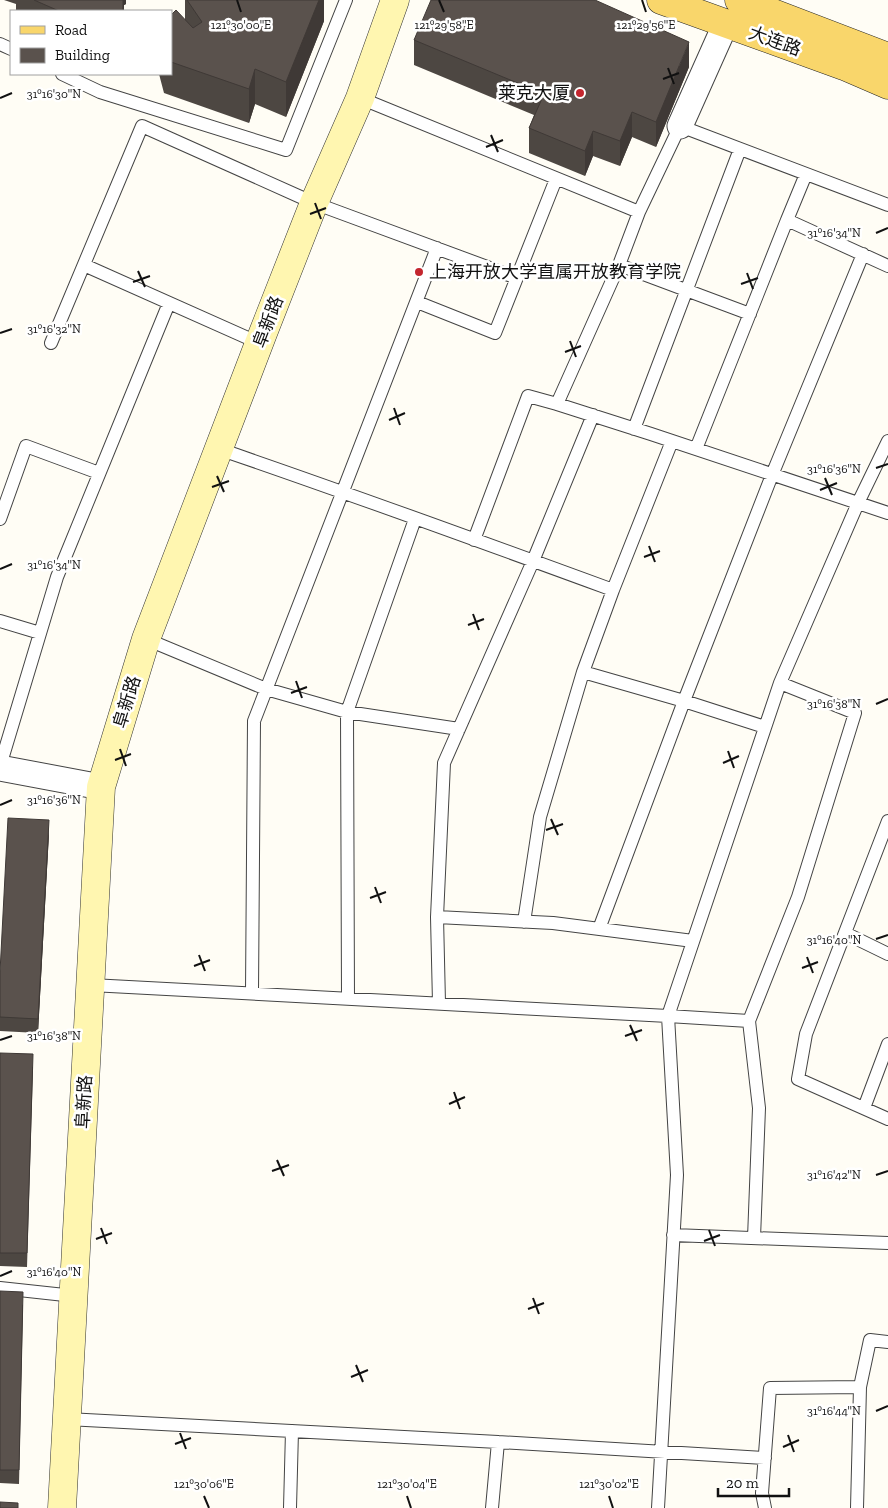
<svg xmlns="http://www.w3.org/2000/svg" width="888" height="1508" font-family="'Zilla Slab','Noto Sans SC',serif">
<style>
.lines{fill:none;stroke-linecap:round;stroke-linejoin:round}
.lane-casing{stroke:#444;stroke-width:14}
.street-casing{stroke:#444;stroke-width:27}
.secondary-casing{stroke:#333;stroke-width:29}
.primary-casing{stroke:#222;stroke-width:29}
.lane{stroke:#fff;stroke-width:12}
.street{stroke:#fff;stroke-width:25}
.secondary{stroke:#fff6b0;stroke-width:28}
.primary{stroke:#f9d66b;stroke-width:28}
.wall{fill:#4d4742}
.shaded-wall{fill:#3f3936}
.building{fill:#5a524d;stroke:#3f3936}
.ticks{fill:none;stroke:#111;stroke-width:2}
.poi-dot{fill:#c4262e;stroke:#fff;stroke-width:2}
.labels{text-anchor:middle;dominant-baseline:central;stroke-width:5;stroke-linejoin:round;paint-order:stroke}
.street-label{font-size:18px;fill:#111;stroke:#fff}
.poi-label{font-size:18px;fill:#111;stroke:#fff;text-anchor:end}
.ticks-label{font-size:12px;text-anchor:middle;fill:#111;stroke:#fff;stroke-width:5;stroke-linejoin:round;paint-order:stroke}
</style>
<rect width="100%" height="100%" fill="#fffdf5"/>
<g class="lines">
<defs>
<path id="lane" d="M0,44L11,49
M62,74L100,92L286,150L346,0
M360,98L639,212
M787,220L806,174
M84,265L259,343
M619,265L750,314
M417,302L495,333L556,179
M51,343L142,126L314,203L517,278
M557,404L619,265L639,212L680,126L888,205
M634,429L740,149
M219,449C351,494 482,542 613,590
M696,449L787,220L888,266
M0,519L26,446L99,473
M474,540L528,396L557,404L651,434L888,513
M0,621L40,633
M146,639L266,689L347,712L459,729
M583,672L684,701L765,727
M0,766L57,577L169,303
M888,821L806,1034L798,1079L888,1119
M437,917L553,923L693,941
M524,922L540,817L583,672L613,590L672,441
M599,929L684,701L772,475L863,254
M845,933L888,954
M91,985L668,1016L677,1175L658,1508
M252,992L254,721L437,248
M348,998L347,712L415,519
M439,1003L437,917L444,763L533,561L593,415
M749,1021L798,897L855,713L780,683
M864,1108L888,1044
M673,1235L888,1243
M754,1238L759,1108L749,1021L668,1016L780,683L858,503L888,441
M0,1288L74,1296
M860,1387L870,1340L888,1342
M67,1419L498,1442L765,1458
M290,1508L292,1431
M492,1508L498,1442
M765,1508L762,1493L770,1388L860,1387L857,1508"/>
<path id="street" d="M680,126L726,23
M0,768L101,787"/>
<path id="secondary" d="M62,1508L101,787L146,639L263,333L314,203L360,98L395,0"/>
<path id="primary" d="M661,0L844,66L888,85
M739,0L888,57"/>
</defs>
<use href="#lane" class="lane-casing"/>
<use href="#street" class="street-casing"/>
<use href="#secondary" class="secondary-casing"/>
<use href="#primary" class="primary-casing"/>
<use href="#lane" class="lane"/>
<use href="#street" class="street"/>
<use href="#secondary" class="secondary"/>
<use href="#primary" class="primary"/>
</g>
<path class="wall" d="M4,0H126V4L124,5V11H16V4Z
M185,0H324V21L286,117L255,104L249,123L164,93L159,74H171V15L185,20Z
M414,40L689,67L656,147L632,137L620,166L593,156L585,176L529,153V128L534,115L414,65Z
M49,833L38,1033L0,1031V972Z
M0,1053L33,1067L27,1267L0,1266Z
M0,1291L23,1305L19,1484L0,1483Z"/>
<path class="shaded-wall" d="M97,0H126V4L124,5L123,11Z
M319,0H324V21L286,117V82Z
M689,42V67L656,147V122Z
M255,69V104L249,123V89Z
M632,112V137L620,166V141Z
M593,131V156L585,176V151Z
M49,820V833L38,1033V1019Z"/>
<path class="building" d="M34,0H123V11H59Z
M187,0H319L286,82L255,69L249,89L171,62V15L176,10L193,28L202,22Z
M431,0H595L689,42L656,122L632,112L620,141L593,131L585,151L529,128L544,94L414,40Z
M8,818L49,820L38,1019L0,1017V972Z
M0,1053L33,1054L27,1253H0Z
M0,1291L23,1292L19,1470H0Z
M0,1502L18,1503V1508H0Z"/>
<path class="ticks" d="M237,0L241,12M439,0L444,12M642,0L646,12M668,68L674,84M663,79L679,73M0,98L12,93M491,135L498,152M486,147L503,140M315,203L321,219M310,214L326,208M876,233L888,228M138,271L145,287M747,273L753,289M133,282L150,276M741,284L758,278M0,333L12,329M570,341L576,357M565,352L581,346M394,408L400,425M389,420L405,413M876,468L888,464M217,476L224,492M825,478L832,495M212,487L229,481M820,490L837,483M649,546L655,562M644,557L660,551M0,569L12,564M473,614L479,630M468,625L484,619M296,681L302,698M291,693L307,687M876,704L888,699M120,749L126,766M728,751L734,768M115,760L131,754M723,763L739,756M0,805L12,800M551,819L558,835M546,830L563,824M375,887L381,903M370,898L386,892M876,939L888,935M199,955L205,971M807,957L813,973M194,966L210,960M802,968L818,962M630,1025L637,1041M625,1036L642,1030M0,1040L12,1036M454,1092L460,1109M449,1104L465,1097M277,1160L284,1176M272,1171L289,1165M876,1175L888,1171M101,1228L107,1244M709,1230L715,1246M96,1239L112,1233M704,1241L720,1235M0,1276L12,1271M533,1298L539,1314M528,1309L544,1303M356,1365L363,1382M351,1377L368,1370M876,1411L888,1406M180,1433L186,1449M788,1435L794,1452M175,1444L191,1438M783,1447L799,1440M204,1496L209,1508M407,1496L411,1508M609,1496L613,1508"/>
<g class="poi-dot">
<circle cx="580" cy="93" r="5"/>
<circle cx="419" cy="272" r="5"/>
</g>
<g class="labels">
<g class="street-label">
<text transform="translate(775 41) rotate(20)">大连路</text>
<text transform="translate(268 322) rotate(-69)">阜新路</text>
<text transform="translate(127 702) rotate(-73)">阜新路</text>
<text transform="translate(84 1102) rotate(-87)">阜新路</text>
</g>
<g class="poi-label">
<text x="570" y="93">莱克大厦</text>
<text x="429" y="272" text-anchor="start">上海开放大学直属开放教育学院</text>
</g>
</g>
<g class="ticks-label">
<text x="241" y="29">121°30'00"E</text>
<text x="444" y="29">121°29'58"E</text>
<text x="646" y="29">121°29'56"E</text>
<text x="54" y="98">31°16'30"N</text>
<text x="834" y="237">31°16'34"N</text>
<text x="54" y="333">31°16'32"N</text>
<text x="834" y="473">31°16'36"N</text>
<text x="54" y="569">31°16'34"N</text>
<text x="834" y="708">31°16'38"N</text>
<text x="54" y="804">31°16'36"N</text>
<text x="834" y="944">31°16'40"N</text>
<text x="54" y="1040">31°16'38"N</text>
<text x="834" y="1179">31°16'42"N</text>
<text x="54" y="1276">31°16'40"N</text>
<text x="834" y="1415">31°16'44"N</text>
<text x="204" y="1488">121°30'06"E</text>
<text x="407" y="1488">121°30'04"E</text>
<text x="609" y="1488">121°30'02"E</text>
</g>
<rect x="10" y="10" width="162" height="65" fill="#ffffff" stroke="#a0a0a0"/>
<rect x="20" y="26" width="25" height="8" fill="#f9d66b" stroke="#a0a0a0"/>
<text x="55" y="35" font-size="15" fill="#111111">Road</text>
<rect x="20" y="48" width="25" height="15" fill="#5a524d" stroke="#a0a0a0"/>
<text x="55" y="60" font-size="15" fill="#111111">Building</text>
<path d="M718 1488v8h71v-8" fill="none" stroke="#111111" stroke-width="2.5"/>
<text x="726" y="1488" font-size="15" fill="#111111" stroke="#ffffff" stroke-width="4" paint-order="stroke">20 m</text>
</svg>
